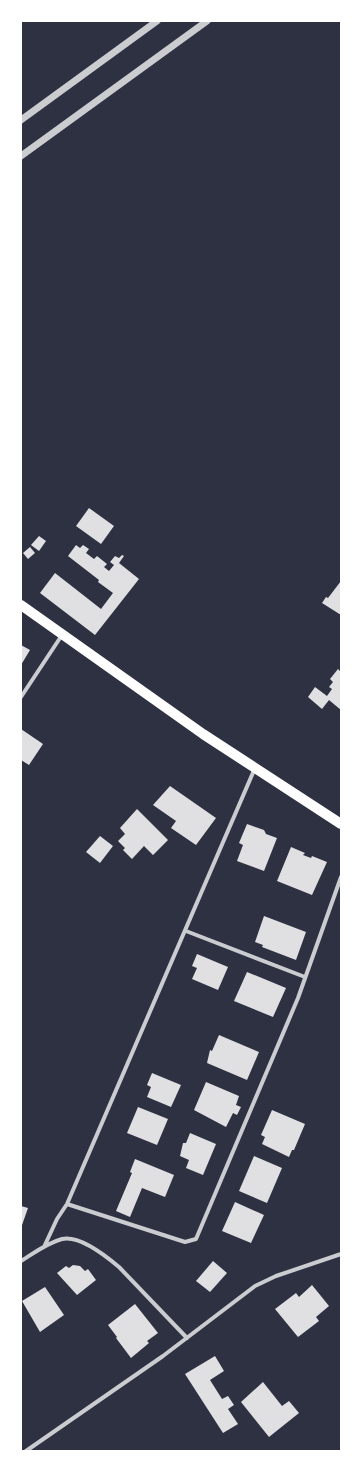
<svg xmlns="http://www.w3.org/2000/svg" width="362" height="1472" font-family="'Sofia Sans Condensed',sans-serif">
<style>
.building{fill:#e0e0e3}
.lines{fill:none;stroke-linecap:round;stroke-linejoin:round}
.minor{stroke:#caccd0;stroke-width:4}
.tertiary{stroke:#caccd0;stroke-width:7}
.primary{stroke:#fff;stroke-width:10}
</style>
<rect width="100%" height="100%" fill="#2d3142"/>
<path class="building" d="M89,508L114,526L101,544L76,526Z
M39,536L46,541L39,551L31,545Z
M76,545L80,548L83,545L89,549L86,553L94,559L97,556L107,564L104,567L109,571L114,565L110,562L115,556L119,558L122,555L124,556L119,563L139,579L95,635L40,593L55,573L101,609L113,593L98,582L99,580L68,556Z
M30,547L35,553L28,559L23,553Z
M341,581V615L322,603L326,597L328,598Z
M21,645L30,650L21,665Z
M338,669L341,672V710L329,700L322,709L308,697L315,687L327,696L332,689L329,687L333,682L330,679Z
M21,729L43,744L29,765L21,760Z
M170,786L216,818L196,845L171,828L176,821L153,805Z
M137,809L168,840L153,855L144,846L132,859L123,850L125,848L118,841L125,834L120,828Z
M247,824L264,830L266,834L277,838L264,871L237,861L243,845L239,843Z
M100,836L113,846L100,863L86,852Z
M291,847L305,853L303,855L311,858L312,856L327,862L312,895L277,881Z
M264,916L306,932L296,960L262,947L263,945L255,942Z
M197,954L228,967L218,990L192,979L197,968L192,966Z
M247,972L286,988L273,1017L234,1001Z
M219,1035L259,1052L247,1080L207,1063L210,1050L212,1051Z
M152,1073L181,1085L171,1107L147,1097L151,1087L147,1085Z
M206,1082L239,1096L236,1105L241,1107L237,1115L233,1113L226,1127L194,1110Z
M138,1107L168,1119L157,1145L127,1133Z
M272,1110L305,1124L294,1150H292L289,1157L262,1144L265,1137L261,1135Z
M190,1133L216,1144L203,1175L186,1168L189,1160L180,1156L183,1143H186Z
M254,1156L282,1168L267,1203L239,1191Z
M135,1159L174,1175L165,1197L142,1188L130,1217L116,1211L132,1173L130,1172Z
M235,1202L264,1215L251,1243L222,1231Z
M21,1206L28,1208L21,1228Z
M213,1261L227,1273L210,1292L196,1281Z
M73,1265L80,1266L85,1271L88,1269L96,1280L77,1295L57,1273L66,1266L69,1268Z
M312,1285L329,1306L316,1317L319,1321L298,1337L275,1309L296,1293L299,1297Z
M45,1287L64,1315L40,1332L22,1301Z
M135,1304L158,1333L147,1341L149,1343L131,1358L116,1338L117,1337L108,1325Z
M215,1356L224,1371L210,1380L222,1399L228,1396L234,1405L228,1409L238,1424L223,1433L185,1374Z
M263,1382L282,1406L289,1401L299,1413L269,1437L241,1402Z"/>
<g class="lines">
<path class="minor" d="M21,697L62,635
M186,931L305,977
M67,1204L185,1242L196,1239L298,998L341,877
M44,1247L57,1219L67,1204L255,768
M21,1261C34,1253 47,1243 62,1239C79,1235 106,1256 119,1267L187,1338
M26,1451L163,1356L255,1286L276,1276L341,1254"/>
<path class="tertiary" d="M21,120L157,21
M21,156L207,21"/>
<path class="primary" d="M21,605L203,734L341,824"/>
</g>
<rect width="362" height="1472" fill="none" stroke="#ffffff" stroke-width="44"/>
</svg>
